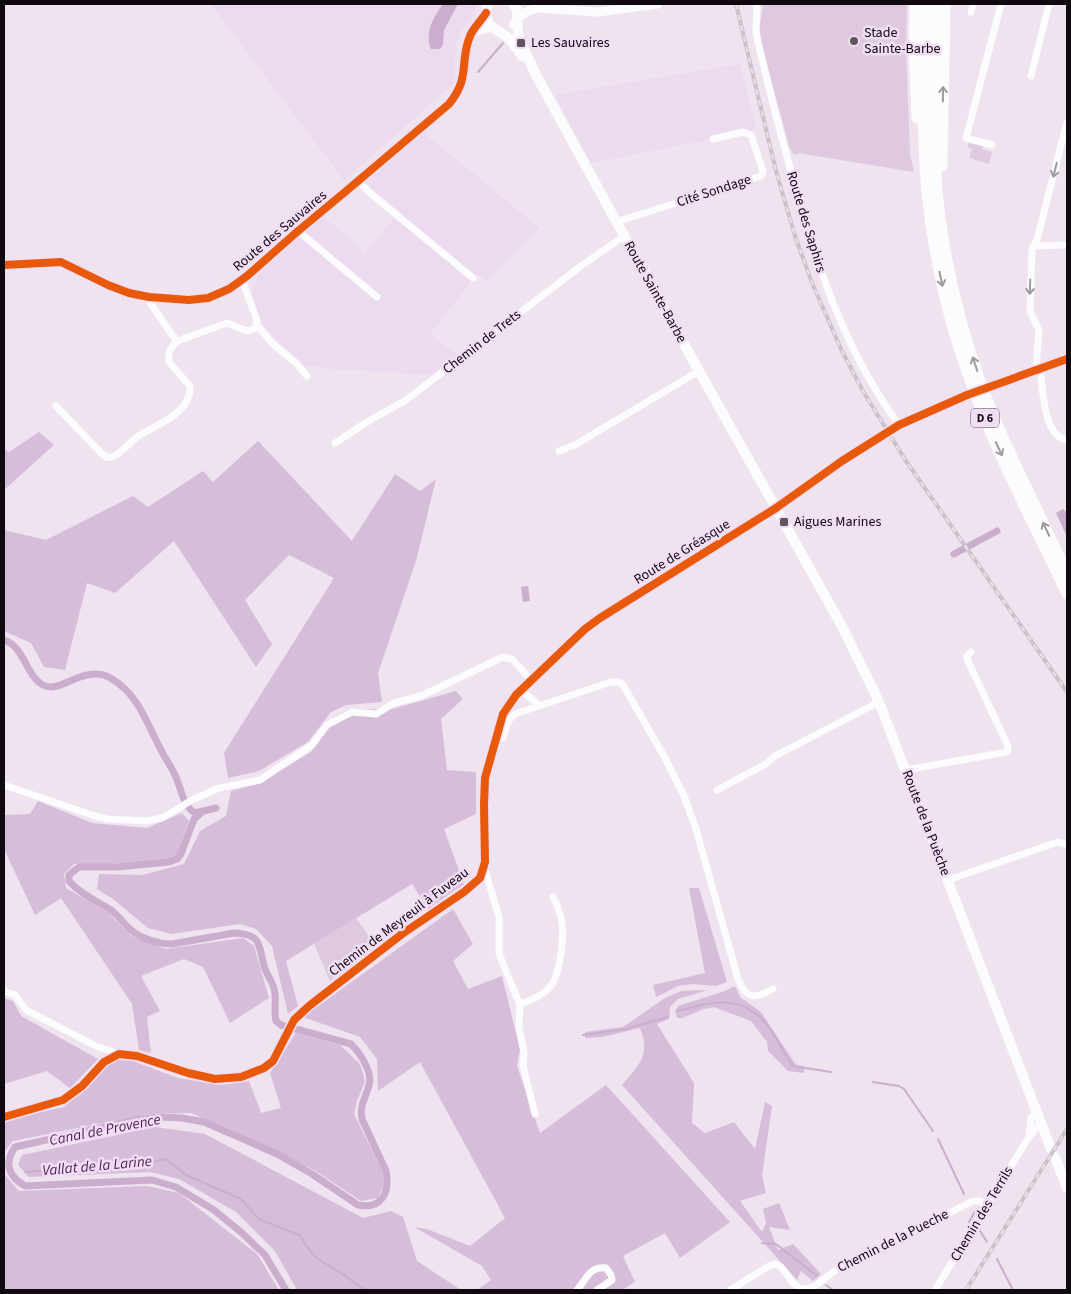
<svg xmlns="http://www.w3.org/2000/svg" width="1071" height="1294" font-family="'Source Sans 3',sans-serif">
<style>
.built{fill:#ecdaee}
.green{fill:#dfc9e1}
.forest{fill:#d6bdda}
.water{fill:#cbaece}
.lines{fill:none;stroke-linecap:round;stroke-linejoin:round}
.stream{stroke:#cbaece;stroke-width:2}
.canal{stroke:#cbaece;stroke-width:7}
.minor{stroke:#fcfbfd;stroke-width:7}
.tertiary{stroke:#fcfbfd;stroke-width:9}
.secondary{stroke:#fcfbfd;stroke-width:10}
.trunk{stroke:#fcfbfd;stroke-width:11}
.rail-casing{stroke:#c7c4c7;stroke-width:4}
.rail{stroke:#f2def4;stroke-width:2;stroke-dasharray:5.5;stroke-linecap:butt}
.cycleway-casing{stroke:#f2def4;stroke-width:11}
.cycleway{stroke:#e8590c;stroke-width:8}
.oneway{stroke:#9e9a9e}
.poi-dot{fill:#5e555e;stroke:#f2def4;stroke-width:2}
.labels{text-anchor:middle;dominant-baseline:central;stroke-width:5;stroke-linejoin:round;paint-order:stroke}
.shield{fill:#f2def4;stroke:#544954;stroke-width:1}
.shield-label{font-size:12px;font-weight:bold;fill:#100910}
.poi-label{font-size:14px;fill:#100910;stroke:#f2def4;text-anchor:start}
.street-label{font-size:14px;fill:#100910;stroke:#f2def4}
.water-label{font-size:15px;font-style:italic;fill:#4d1f53;stroke:#f2def4}
</style>
<rect width="100%" height="100%" fill="#eee3ef"/>
<path class="built" d="M211,4H478L470,20L462,30L456,44L453,84L344,180Z
M740,64L755,124L753,131L591,163L555,95Z
M424,133L539,228L487,280L477,274L430,334L457,355L433,375L320,368L317,365L306,367L265,328L252,303V287L266,262L322,216L347,236L364,254L400,211L362,182Z"/>
<path class="green" d="M763,4H907L906,49L910,154L914,172L799,153L794,155L789,146L761,42L759,32Z
M969,142L983,146L982,149L992,152L989,164L969,158L972,149L967,147Z
M356,918L375,945L330,981L314,944Z"/>
<path class="forest" d="M39,432L54,445L4,490V449L9,452Z
M258,441L352,541L395,474L420,491L436,479L416,561L378,673L382,702L346,705L331,712L308,742L259,771L228,778L224,753L334,578L289,555L245,600L272,644L256,667L174,541L115,593L87,583L65,670L44,667L31,643L4,631V530L46,540L133,496L148,507L203,471L213,482Z
M456,691L463,699L441,719L447,770L476,772V814L444,829L464,884L428,909L412,884L286,961L298,1006L288,1014L272,946L256,929L240,924L171,934L148,928L113,899L97,889L99,874L142,875L184,864L200,831L226,816L231,791L258,784L311,752L336,716L348,710L392,709Z
M38,801L92,823L147,828L182,813L189,821L178,854L168,860L110,864H74L64,874L66,888L109,913L133,937L166,949L243,938L254,946L269,998L230,1023L203,967L184,959L141,976L160,1011L147,1017L151,1053L139,1050L132,1004L61,898L35,915L4,849V815L30,814Z
M689,888H699L727,982L716,986L693,984L678,986L656,997L653,985L705,973Z
M453,909L473,944L453,961L468,989L502,976L520,1050L517,1066L540,1133L606,1085L730,1222L680,1258L665,1233L623,1256L635,1282L622,1290H477L491,1280L482,1266L414,1227L427,1229L470,1246L505,1218L420,1062L378,1091L377,1059L360,1037L303,1017Z
M735,986L740,997L761,1012L796,1065L804,1066V1073L788,1071L768,1051L767,1042L751,1021L714,1007L704,1009L682,1018H677L675,1011L678,1006L725,991Z
M708,990L678,999L670,1007L669,1019L657,1024L694,1083L692,1123L705,1133L734,1122L755,1149L765,1102L772,1106L762,1176L766,1193L740,1201L762,1232L766,1223L763,1209L779,1203L790,1230L769,1227L778,1250L793,1244L821,1274L813,1281L801,1271L797,1280L622,1085C639,1065 651,1055 640,1028L602,1037L585,1038V1032L623,1027L665,998L681,991Z
M4,998L13,1001L21,1016L98,1059L70,1088L47,1071L4,1084Z
M296,1033L340,1045L360,1064L365,1081L357,1101L354,1114L382,1170L384,1184L378,1198L361,1201L314,1170L191,1113L147,1114L13,1141L4,1152V1123L14,1118L64,1107L114,1060H130L178,1078L220,1085L249,1081L261,1113L281,1108L270,1073Z
M155,1127L205,1134L363,1218L391,1211L403,1217L417,1261L461,1290H297L275,1251L236,1212L179,1179L150,1172L29,1177L18,1165L22,1155Z
M4,1174L19,1191L147,1186L179,1193L257,1254L279,1290H4Z"/>
<path class="water" d="M443,4H458L444,30L443,45L440,49H431C424,33 434,16 443,4Z
M1063,509L1067,513V537L1056,513Z
M528,586L530,601L523,602L521,587Z"/>
<g class="lines">
<path class="stream" d="M478,72L503,43
M678,1011C715,1000 746,994 771,1030C779,1042 785,1055 793,1066L831,1072
M583,1035L626,1029L668,1017
M873,1082L899,1086L904,1089L933,1131
M938,1139L964,1194
M25,1172L148,1163L166,1159L186,1175L241,1199L259,1219L299,1235L315,1257L341,1273L365,1290
M969,1222L975,1211
M979,1229L987,1242
M762,1243L776,1244L817,1276
M997,1259L1013,1290
M826,1285L833,1290"/>
<path class="canal" d="M954,554L997,531
M4,640C25,647 25,675 43,685C61,695 84,662 112,679C139,695 147,724 161,750C165,758 170,765 174,773C181,786 182,805 195,813L216,808
M202,812L194,819L181,854L177,859L169,862L117,867H79L69,875V881C80,894 97,901 111,910C119,916 124,924 131,930C142,939 158,944 172,944L234,933C264,934 258,947 265,969C268,977 275,985 275,994C276,1003 274,1012 276,1021L281,1025L351,1044C360,1053 373,1072 369,1085C366,1098 359,1105 362,1119L386,1171C390,1192 382,1210 358,1205L312,1174L277,1154L204,1122L182,1118L160,1117L139,1119L15,1147C4,1163 8,1176 25,1186L152,1180L176,1187L214,1210L242,1233L265,1255L286,1290"/>
<path class="minor" d="M757,4L756,30L758,42C770,93 783,143 797,193C821,278 847,353 899,425
M971,12L973,4
M471,34L487,29H494
M1031,76L1049,4
M992,145L966,138L1001,4
M359,181L370,193L473,278
M616,222L761,176L763,171L751,135L743,132L713,139
M298,231L377,297
M1034,246L1067,245
M4,265L61,262L108,285L129,293L149,297L189,300L208,298L229,289L247,276L298,231L345,192L449,104C471,77 460,63 470,36C473,28 481,21 486,14
M149,297L151,304L177,342
M257,325L272,343L297,364L307,376
M1040,369C1043,388 1043,437 1067,440
M1036,370L1039,330L1030,311L1032,249L1037,240L1067,122
M56,406L102,454C105,457 108,458 112,457C121,454 129,443 137,437C156,424 191,415 190,386L169,362V352L173,345L180,340L227,323L247,331L256,328L257,320L242,280
M335,443L367,422L406,400L581,266L624,236
M559,451L575,445L699,371
M521,690L539,705
M495,738H503L509,720L515,714L611,682H619L623,685L665,758L684,796L696,829L738,979C747,1000 754,999 773,989
M905,770L1007,752L1008,746L967,659V656L971,652
M4,785L95,816L107,819L147,821L162,818L192,800L219,788L260,780L312,745L327,725L352,712L376,714L394,703L421,696L503,657L512,659L531,680
M717,790L766,764L775,756L879,702
M484,867L499,917V954L520,1005L519,1027L524,1052L523,1066L535,1114
M948,880L1058,842L1067,845
M4,991L15,995L26,1010L96,1046L119,1054
M520,1004C531,1000 542,996 550,987C560,976 564,937 562,923C561,914 557,905 553,897
M1038,1112L1031,1118L1029,1137L1037,1127L1042,1124
M4,1117L63,1100L82,1086L104,1062L119,1054L137,1056L188,1073L215,1079L241,1077L264,1068L273,1061L294,1020L309,1006L402,934L464,892L480,878L485,862L484,805L485,778L503,714L516,695L585,629L600,618L776,508
M577,1290C587,1279 589,1266 606,1268L611,1275L612,1280L597,1290
M730,1290L769,1266L775,1264L781,1267L794,1284L799,1288L806,1289L815,1286L841,1266L878,1249L913,1228L942,1217L973,1201H980L987,1206
M935,1290L1029,1137"/>
<path class="tertiary" d="M518,18L528,11L537,8L598,12L658,4
M991,386L1067,359
M776,508L842,461L899,425L967,395"/>
<path class="secondary" d="M487,4L486,16L489,25L509,38L522,56
M513,4C519,11 519,18 514,25
M517,22L519,39L536,75L656,294L843,628L879,702L1051,1149
M1055,1157L1067,1188"/>
<path class="trunk" d="M915,4L914,50L917,118
M926,4C924,67 921,130 927,193C934,259 949,326 973,388C999,459 1035,526 1067,594
M935,4C934,82 930,160 943,238C951,287 964,337 981,384C1005,448 1038,510 1067,573
M942,166L945,4"/>
<defs>
<path id="rail" d="M736,4L776,171L795,236L812,283L842,351L864,393L906,461L1067,692
M966,1290L1067,1129"/>
</defs>
<use href="#rail" class="rail-casing"/>
<use href="#rail" class="rail"/>
<defs>
<path id="cycleway" d="M4,265L61,262L108,285L129,293L149,297L189,300L208,298L229,289L247,276L298,231L345,192L449,104C471,77 459,63 470,36C473,28 481,21 486,13
M4,1117L63,1100L82,1086L104,1062L119,1054L137,1056L188,1073L215,1079L241,1077L264,1068L273,1061L294,1020L309,1006L402,934L464,892L480,878L485,862L484,805L485,778L503,714L516,695L585,629L600,618L776,508L842,461L899,425L967,395L1067,359"/>
</defs>
<use href="#cycleway" class="cycleway-casing"/>
<use href="#cycleway" class="cycleway"/>
</g>
<defs><path id="oneway-shaft" d="M-6 0H5M1.5-3L5.5 0L1.5 3" fill="none" stroke-width="1.6" stroke-linecap="round" stroke-linejoin="round" transform="scale(1.25)"/></defs>
<g class="oneway">
<use href="#oneway-shaft" transform="translate(943 94) rotate(-89)"/>
<use href="#oneway-shaft" transform="translate(1055 170) rotate(104)"/>
<use href="#oneway-shaft" transform="translate(941 279) rotate(78)"/>
<use href="#oneway-shaft" transform="translate(1030 287) rotate(92)"/>
<use href="#oneway-shaft" transform="translate(975 364) rotate(-108)"/>
<use href="#oneway-shaft" transform="translate(999 449) rotate(65)"/>
<use href="#oneway-shaft" transform="translate(1046 529) rotate(-115)"/>
</g>
<g class="poi-dot">
<circle cx="854" cy="41" r="5"/>
<rect x="516" y="38" width="10" height="10" rx="2.5"/>
<rect x="779" y="517" width="10" height="10" rx="2.5"/>
</g>
<g class="labels">
<rect class="shield" x="971" y="408.5" width="28" height="19" rx="4"/>
<g class="shield-label">
<text x="985" y="418">D 6</text>
</g>
<g class="poi-label">
<text x="864" y="33">Stade<tspan x="864" dy="16">Sainte-Barbe</tspan></text>
<text x="531" y="43">Les Sauvaires</text>
<text x="794" y="522">Aigues Marines</text>
</g>
<g class="street-label">
<text transform="translate(714 191) rotate(-18)">Cité Sondage</text>
<text transform="translate(806 222) rotate(73)">Route des Saphirs</text>
<text transform="translate(280 231) rotate(-40)">Route des Sauvaires</text>
<text transform="translate(655 292) rotate(61)">Route Sainte-Barbe</text>
<text transform="translate(482 342) rotate(-38)">Chemin de Trets</text>
<text transform="translate(682 552) rotate(-32)">Route de Gréasque</text>
<text transform="translate(926 823) rotate(69)">Route de la Puèche</text>
<text transform="translate(399 922) rotate(-37)">Chemin de Meyreuil à Fuveau</text>
<text transform="translate(982 1214) rotate(-59)">Chemin des Terrils</text>
<text transform="translate(893 1241) rotate(-27)">Chemin de la Pueche</text>
</g>
<g class="water-label">
<text transform="translate(105 1130) rotate(-11)">Canal de Provence</text>
<text transform="translate(97 1166) rotate(-5)">Vallat de la Larine</text>
</g>
</g>
<rect width="1071" height="1294" fill="none" stroke="#100910" stroke-width="10"/>
</svg>
